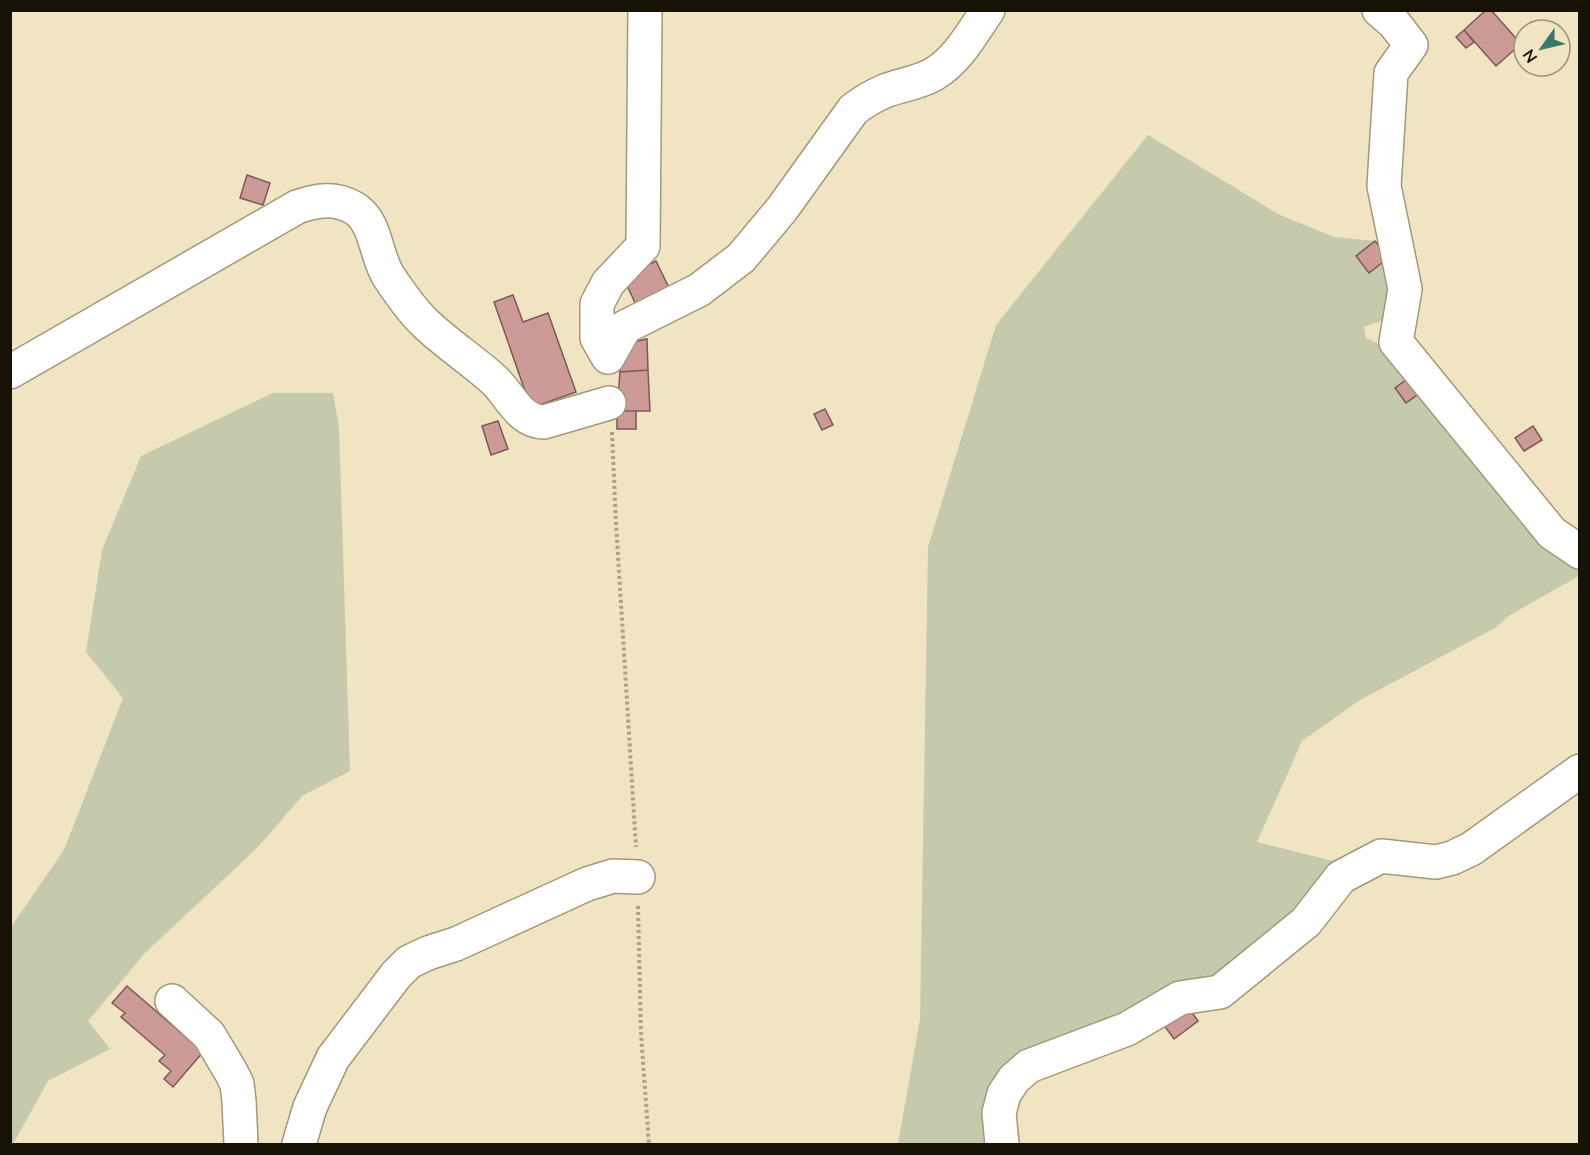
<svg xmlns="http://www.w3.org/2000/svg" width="1590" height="1155" font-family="'Nunito Sans',sans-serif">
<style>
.green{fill:#c5caad}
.building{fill:#cc9a97;stroke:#7c5957;stroke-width:1.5}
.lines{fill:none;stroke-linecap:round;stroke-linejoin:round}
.minor-casing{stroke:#a39878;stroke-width:36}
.path{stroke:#aaa186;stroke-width:4;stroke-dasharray:3 3;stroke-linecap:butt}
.minor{stroke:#fff;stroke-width:33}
</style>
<rect width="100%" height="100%" fill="#f0e4c2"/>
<path class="green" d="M1148,135L1278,214L1334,237L1387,242L1390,318L1364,327L1366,338L1389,349L1579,562V576L1510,615L1495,628L1360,700L1302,741L1257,842L1333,861L1290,921L1221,981L1028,1059L995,1144H898L920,1019L928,547L996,325Z
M273,393H333L339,427L350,771L302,796L258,847L145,953L88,1021L110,1049L48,1081L13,1144H11V927L64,850L123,698L86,652L102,550L141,456Z"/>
<path class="building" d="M1486,10H1491L1521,44L1496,66L1464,30Z
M1464,30L1474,42L1466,48L1456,37Z
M247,175L270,183L263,205L240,198Z
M1375,241L1388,258L1369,273L1356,256Z
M656,261L670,290L637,307L623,277Z
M513,295L523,322L548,313L576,392L531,408L494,302Z
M647,339L648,370L620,372L622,344Z
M648,370L650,411H617L620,372Z
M1410,377L1421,392L1406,403L1395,388Z
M825,409L833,425L822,430L814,414Z
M617,411H636V429H617Z
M498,421L508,449L491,455L482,426Z
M1533,426L1542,440L1524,451L1515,438Z
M127,986L203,1052L173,1087L164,1079L171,1071L159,1061L165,1055L121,1017L125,1013L112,1003Z
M1188,1007L1198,1021L1174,1039L1163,1024Z"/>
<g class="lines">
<defs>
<path id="minor" d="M1379,10L1394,23L1411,45L1391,73L1384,186L1405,289L1396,342L1552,533L1580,552
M608,357L625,327L699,290L741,258L782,209L853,110C863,102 873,96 885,91C900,85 919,83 934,74C958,60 972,33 988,10
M608,357L597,338V304L608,283L643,246L645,10
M10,372L297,207C317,200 335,197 354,208C377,222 375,256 389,277C399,292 412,311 426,324C447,344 472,360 493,379C510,394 519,422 544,422L609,403
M172,1001L209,1035L231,1072L237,1084L239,1101L241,1144
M299,1144L310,1107L333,1058L396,975L409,962L428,953L456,944L587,884L613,876L638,877
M1002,1144L999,1113L1004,1094L1014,1079L1029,1066L1127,1029L1180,998L1220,992L1306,922L1341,877L1381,856L1436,862L1452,858L1471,849L1580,771"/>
</defs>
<use href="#minor" class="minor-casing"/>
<path class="path" d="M612,432L616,523L636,847
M638,906L641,1034L649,1144"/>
<use href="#minor" class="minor"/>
</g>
<rect width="1590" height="1155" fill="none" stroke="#161206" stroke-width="24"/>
<g transform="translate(1542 48) rotate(236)"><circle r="28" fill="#f0e4c2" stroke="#999077" stroke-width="1.5"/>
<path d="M0-4.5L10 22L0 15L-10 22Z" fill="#377a6b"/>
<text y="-9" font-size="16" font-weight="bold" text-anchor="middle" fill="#161206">N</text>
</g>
</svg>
